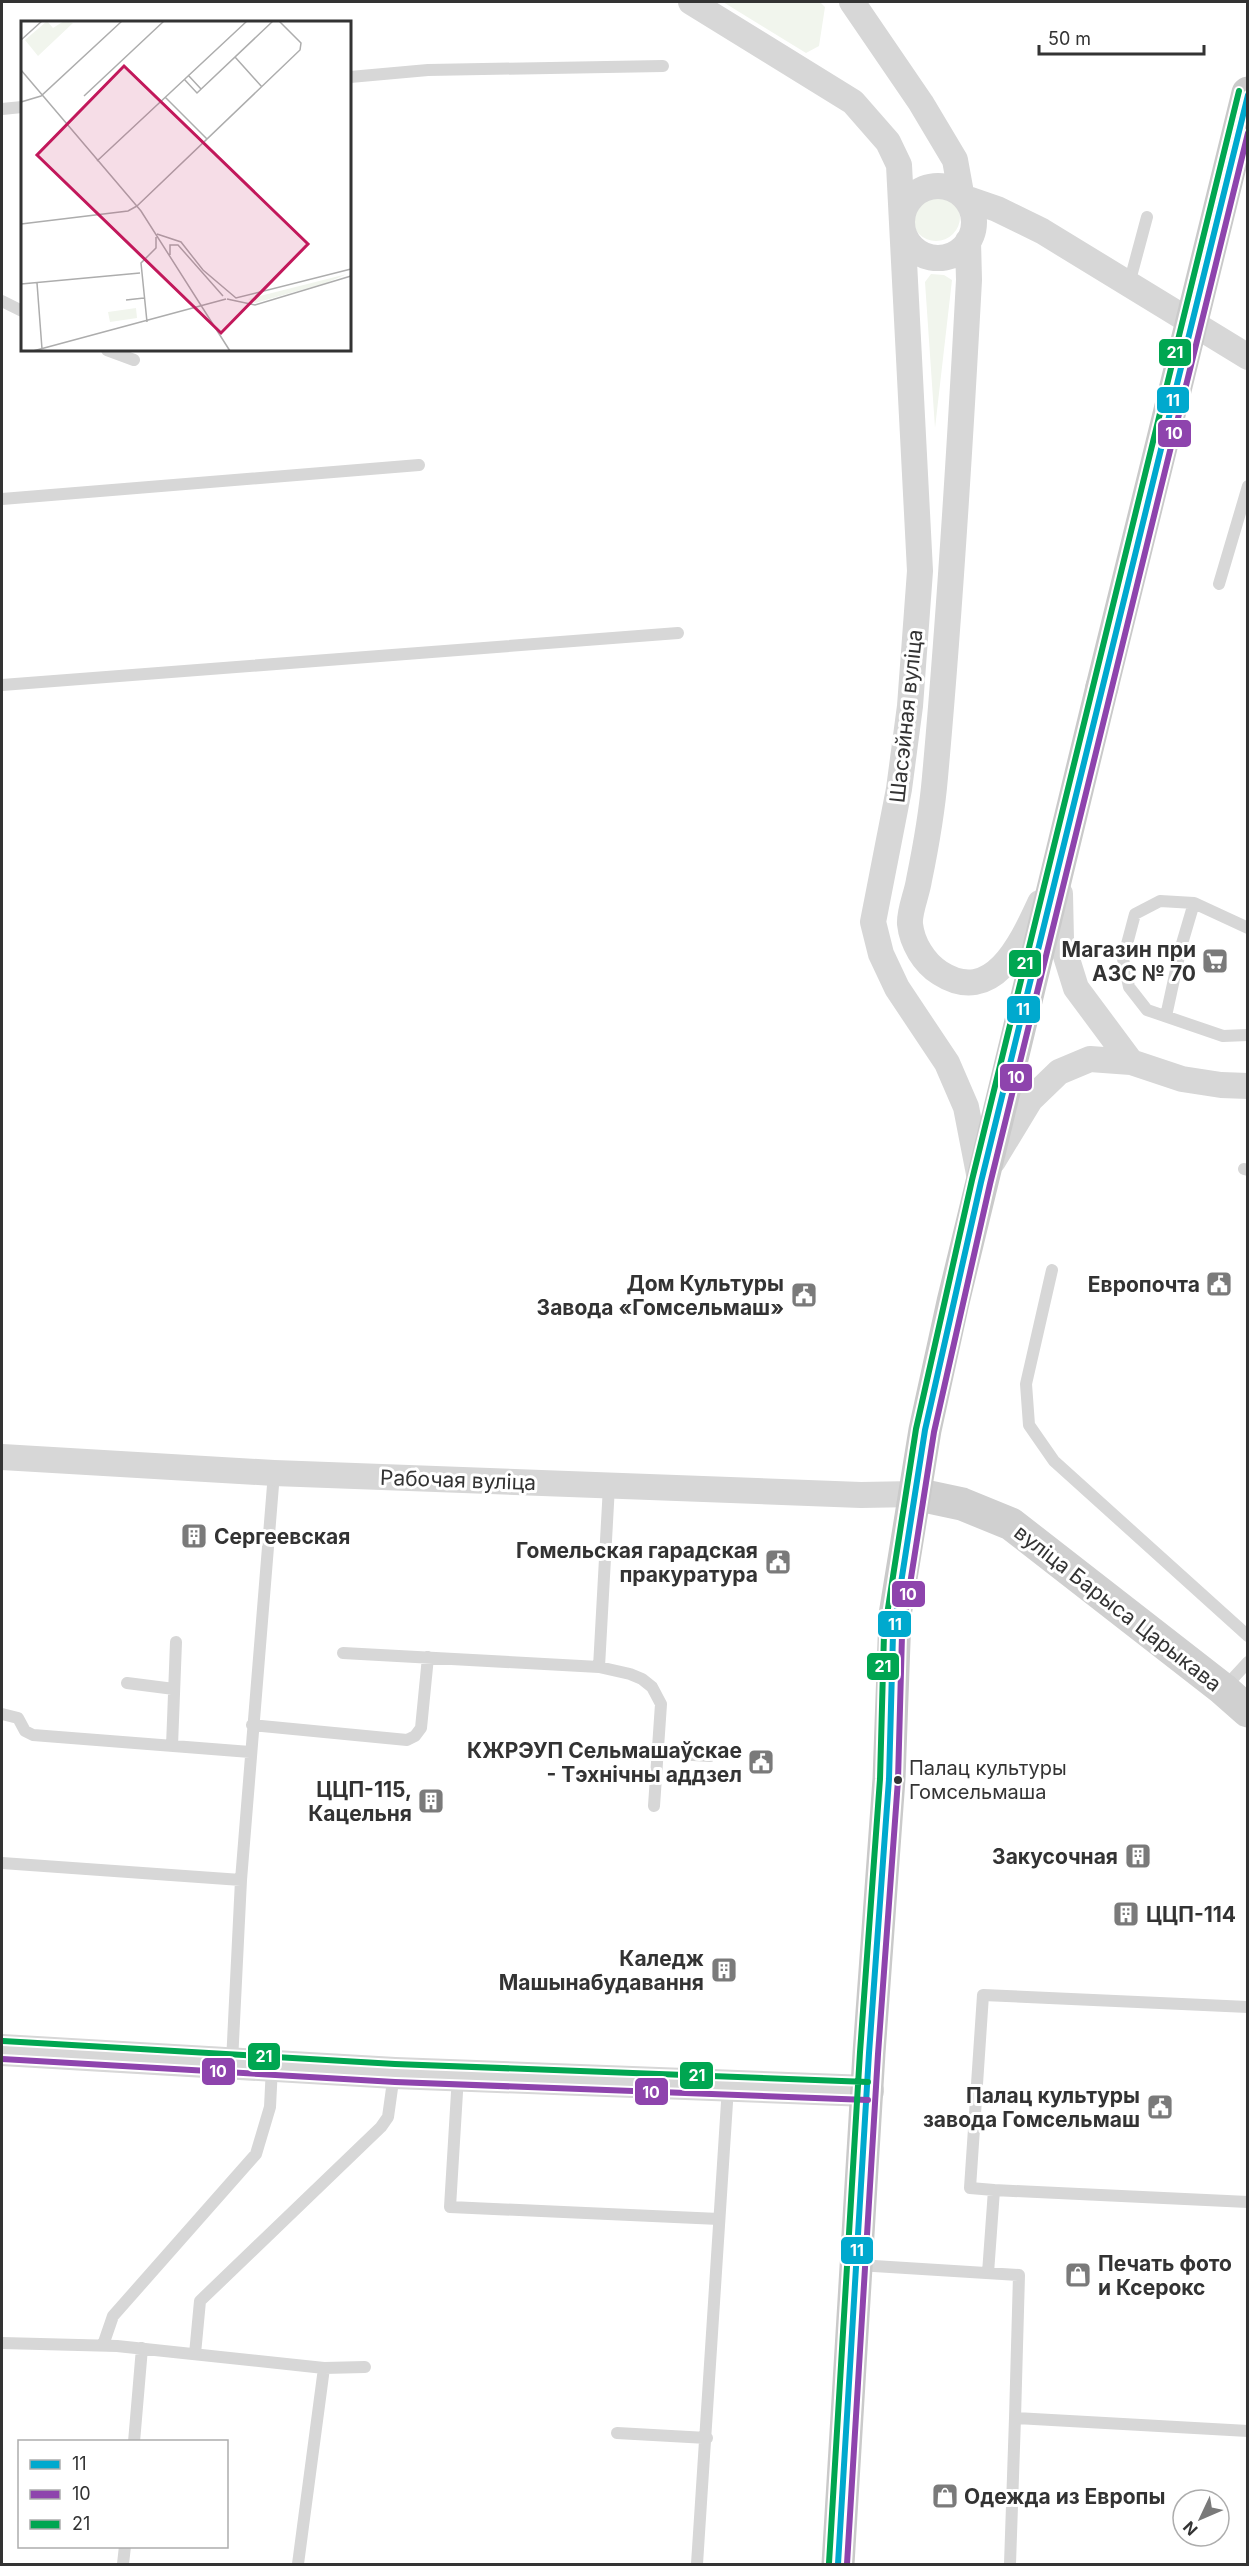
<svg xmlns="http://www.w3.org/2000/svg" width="1249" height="2566" font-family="Inter,sans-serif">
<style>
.green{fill:#f1f5ed}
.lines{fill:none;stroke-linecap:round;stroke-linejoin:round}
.service{stroke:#d7d7d7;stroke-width:12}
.minor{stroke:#d7d7d7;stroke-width:26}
.tertiary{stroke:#d7d7d7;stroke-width:32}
.secondary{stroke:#d0d0d0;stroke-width:33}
.primary{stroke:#cacaca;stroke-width:33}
.primary-bridge{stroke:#cacaca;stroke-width:33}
.bus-1-casing{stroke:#fff;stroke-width:10}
.bus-2-casing{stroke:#fff;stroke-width:10}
.bus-3-casing{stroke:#fff;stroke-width:10}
.bus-1{stroke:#00a9ce;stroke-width:6}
.bus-2{stroke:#8e44ad;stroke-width:6}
.bus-3{stroke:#00a651;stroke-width:6}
.bus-dot{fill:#333;stroke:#fff;stroke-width:2}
.labels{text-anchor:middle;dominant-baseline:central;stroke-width:6;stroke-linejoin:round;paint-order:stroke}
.bus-label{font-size:20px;fill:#333;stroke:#fff;text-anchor:start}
.street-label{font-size:21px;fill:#333;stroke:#fff}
.poi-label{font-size:21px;font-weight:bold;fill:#333;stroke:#fff;text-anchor:end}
.inset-road{fill:none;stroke:#adadad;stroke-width:1.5}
.view{fill:#c2185b;fill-opacity:0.15;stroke:#c2185b;stroke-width:3}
.inset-edge{fill:none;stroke:#333;stroke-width:3}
.line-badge{stroke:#fff;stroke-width:2}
.badge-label{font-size:16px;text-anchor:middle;font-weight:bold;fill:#fff}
</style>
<rect width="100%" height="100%" fill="#fff"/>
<path class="green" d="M723,2H820L825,7L819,46L806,53Z
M912 217a24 24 0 1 1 48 0a24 24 0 1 1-48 0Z
M931,274L944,275L952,280L935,428L925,282Z"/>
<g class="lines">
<path class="service" d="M350,77L428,70L663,66
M2,109L22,107
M1129,284L1147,217
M2,301L22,311
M107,350L134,360
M2,499L419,465
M1219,584L1248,486
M2,685L678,633
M1194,903L1160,901L1135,914L1123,959L1129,987L1147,1010L1223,1036L1248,1035
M1166,1016L1181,947L1194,903L1248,928
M1244,1169L1248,1170
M1052,1270L1026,1384L1029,1425L1054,1461L1248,1636
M343,1653L599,1667L609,1486
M599,1667L630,1674L642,1679L652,1687L661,1704L654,1806
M127,1683L174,1689
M1224,1688L1248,1662
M2,1714L18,1718L25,1731L33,1735L250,1752
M252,1725L407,1740L415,1736L421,1728L428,1657
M172,1746L176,1642
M659,1753L710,1756
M2,1863L241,1880L274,1473
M232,2062L241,1880
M458,2076L450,2207L719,2219
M994,2190L970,2188L983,1995L1248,2007
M858,2265L1019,2275L1015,2418L1248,2431
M988,2273L994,2190L1248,2202
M2,2343L117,2346L324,2368L365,2367
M103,2345L113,2316L256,2154L270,2107L272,2067
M195,2354L200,2301L381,2127L388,2117L394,2074
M617,2433L707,2438
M134,2442L142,2348
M123,2564L125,2546
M298,2564L324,2368
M697,2564L728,2087
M1010,2564L1015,2418"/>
<path class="minor" d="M691,2L853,102L888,142L899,165L920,571L910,706L899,789L873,922L881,954L897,988L947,1063L966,1107L980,1179
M852,2L921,103L955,160L961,193
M902 222a36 36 0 1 1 72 0a36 36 0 1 1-72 0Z
M968,199L997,209L1042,231L1248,357
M968,241L969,280C960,446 950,612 935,777C932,812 926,846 919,880C917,894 909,911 910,924C912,943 924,963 940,973C993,1007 1022,942 1040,903
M1060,894L1061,940L1076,988L1131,1062
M993,1161L1030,1100L1059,1072L1090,1059L1131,1062L1182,1079L1221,1085L1248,1086
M2,1457L274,1473L861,1495L915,1494"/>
<path class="tertiary" d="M2,2050L395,2073L868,2091"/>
<path class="secondary" d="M915,1494L962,1504L1011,1524L1223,1689L1248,1711"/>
<path class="primary" d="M838,2564L869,2053L889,1779L895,1615L925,1430L953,1302L1102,687"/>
<path class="primary-bridge" d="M1102,687L1248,93"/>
<defs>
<path id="bus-1" d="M838,2564L869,2053L889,1779L893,1634L925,1430L981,1182L1248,95"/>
<path id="bus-2" d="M2,2059L395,2082L868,2100
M847,2564L878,2054L898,1780L902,1635L934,1432L990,1184L1248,133"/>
<path id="bus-3" d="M3,2041L395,2064L868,2082
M829,2563L860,2052L880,1779L884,1634L916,1429L972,1180L1239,91"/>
</defs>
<use href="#bus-1" class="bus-1-casing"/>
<use href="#bus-2" class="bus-2-casing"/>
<use href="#bus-3" class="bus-3-casing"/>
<use href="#bus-1" class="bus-1"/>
<use href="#bus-2" class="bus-2"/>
<use href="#bus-3" class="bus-3"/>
</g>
<defs>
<symbol id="supermarket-square" viewBox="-11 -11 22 22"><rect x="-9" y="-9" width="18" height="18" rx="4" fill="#7a7a7a" stroke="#fff"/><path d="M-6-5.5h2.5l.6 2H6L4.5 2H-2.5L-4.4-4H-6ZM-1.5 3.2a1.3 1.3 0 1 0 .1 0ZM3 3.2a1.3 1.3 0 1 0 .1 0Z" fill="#fff"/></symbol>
<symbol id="civic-square" viewBox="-11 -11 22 22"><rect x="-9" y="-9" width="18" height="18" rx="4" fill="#7a7a7a" stroke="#fff"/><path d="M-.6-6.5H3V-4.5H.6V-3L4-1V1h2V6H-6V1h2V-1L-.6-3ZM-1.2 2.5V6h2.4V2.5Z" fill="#fff"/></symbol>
<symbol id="building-square" viewBox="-11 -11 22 22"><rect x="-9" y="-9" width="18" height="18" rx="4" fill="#7a7a7a" stroke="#fff"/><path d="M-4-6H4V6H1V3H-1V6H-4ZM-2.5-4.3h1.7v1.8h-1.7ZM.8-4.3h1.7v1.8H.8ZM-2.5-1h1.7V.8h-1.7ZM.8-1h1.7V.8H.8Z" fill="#fff"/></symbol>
<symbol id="shop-square" viewBox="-11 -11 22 22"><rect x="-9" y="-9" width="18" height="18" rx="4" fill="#7a7a7a" stroke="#fff"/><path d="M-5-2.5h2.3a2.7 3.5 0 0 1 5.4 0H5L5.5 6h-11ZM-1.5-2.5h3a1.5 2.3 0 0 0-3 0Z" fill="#fff"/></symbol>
</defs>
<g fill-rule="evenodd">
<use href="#supermarket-square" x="1200" y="946" width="30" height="30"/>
<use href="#civic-square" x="1204" y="1269" width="30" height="30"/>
<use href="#civic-square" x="789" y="1280" width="30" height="30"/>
<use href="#building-square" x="179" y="1521" width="30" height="30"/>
<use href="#civic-square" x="763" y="1547" width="30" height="30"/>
<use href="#civic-square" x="746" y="1747" width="30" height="30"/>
<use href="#building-square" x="416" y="1786" width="30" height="30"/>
<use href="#building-square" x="1123" y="1841" width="30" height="30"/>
<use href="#building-square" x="1111" y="1899" width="30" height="30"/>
<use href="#building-square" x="709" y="1955" width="30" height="30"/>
<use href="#civic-square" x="1145" y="2092" width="30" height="30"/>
<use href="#shop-square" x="1063" y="2260" width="30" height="30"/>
<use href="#shop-square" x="930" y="2481" width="30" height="30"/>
</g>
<circle class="bus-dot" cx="898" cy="1780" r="5"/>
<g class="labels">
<g class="bus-label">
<text x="909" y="1768">Палац культуры<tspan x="909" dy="24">Гомсельмаша</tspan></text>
</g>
<g class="street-label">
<text transform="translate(906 716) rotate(-84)">Шасэйная вуліца</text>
<text transform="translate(458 1480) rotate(2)">Рабочая вуліца</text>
<text transform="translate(1118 1608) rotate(38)">вуліца Барыса Царыкава</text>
</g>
<g class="poi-label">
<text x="1196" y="949">Магазин при<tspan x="1196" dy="24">АЗС № 70</tspan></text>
<text x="784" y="1283">Дом Культуры<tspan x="784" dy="24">Завода «Гомсельмаш»</tspan></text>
<text x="1200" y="1284">Европочта</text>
<text x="214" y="1536" text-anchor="start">Сергеевская</text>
<text x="758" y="1550">Гомельская гарадская<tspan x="758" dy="24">пракуратура</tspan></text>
<text x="742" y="1750">КЖРЭУП Сельмашаўскае<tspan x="742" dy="24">- Тэхнічны аддзел</tspan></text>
<text x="412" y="1789">ЦЦП-115,<tspan x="412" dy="24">Кацельня</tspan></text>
<text x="1118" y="1856">Закусочная</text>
<text x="1146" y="1914" text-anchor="start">ЦЦП-114</text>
<text x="704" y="1958">Каледж<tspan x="704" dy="24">Машынабудавання</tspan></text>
<text x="1140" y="2095">Палац культуры<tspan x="1140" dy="24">завода Гомсельмаш</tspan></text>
<text x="1098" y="2263" text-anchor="start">Печать фото<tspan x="1098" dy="24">и Ксерокс</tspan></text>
<text x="964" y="2496" text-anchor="start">Одежда из Европы</text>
</g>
</g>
<g transform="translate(21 21)">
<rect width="330" height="330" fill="#fff"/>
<path d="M26,0L32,7L43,0L52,2L17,35L4,19ZM326,253L305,262L234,282L227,278ZM115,287L116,297L89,301L87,291Z" fill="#f1f5ed"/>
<path class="inset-road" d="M0,19L21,0M214,36L241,66M0,49L120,190L209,330M167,54L180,68M163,58L176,72L252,0M63,75L143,0M144,76L186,118M0,81L20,75L101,0M76,140L226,0M116,185L279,29L280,22L258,0M0,203L107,190L116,185M136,213L160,221L182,249L215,277L330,248M149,234V224H157L202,275M16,262L21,328M0,263L119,252M206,278L234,284L330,255M105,279L123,277M126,301L120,242L135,227V216M12,330L205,278"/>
<path class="view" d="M103,45L287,223L200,312L16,134Z"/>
<rect width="330" height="330" class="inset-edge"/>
</g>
<g class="line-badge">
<rect x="1158" y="338" width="34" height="29" rx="6" fill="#00a651"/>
<rect x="1156" y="386" width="34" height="28" rx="6" fill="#00a9ce"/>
<rect x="1157" y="419" width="35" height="29" rx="6" fill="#8e44ad"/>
<rect x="1008" y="949" width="34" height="29" rx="6" fill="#00a651"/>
<rect x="1006" y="995" width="35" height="29" rx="6" fill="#00a9ce"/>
<rect x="999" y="1063" width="34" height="29" rx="6" fill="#8e44ad"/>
<rect x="891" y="1580" width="35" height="28" rx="6" fill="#8e44ad"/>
<rect x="877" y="1610" width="35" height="28" rx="6" fill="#00a9ce"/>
<rect x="866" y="1652" width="34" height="29" rx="6" fill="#00a651"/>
<rect x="247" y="2042" width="34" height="29" rx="6" fill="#00a651"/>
<rect x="201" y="2057" width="35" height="29" rx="6" fill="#8e44ad"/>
<rect x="679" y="2061" width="35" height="29" rx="6" fill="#00a651"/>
<rect x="634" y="2077" width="35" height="29" rx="6" fill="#8e44ad"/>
<rect x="840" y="2236" width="34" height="29" rx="6" fill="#00a9ce"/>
</g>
<g class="badge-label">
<text x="1175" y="358">21</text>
<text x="1173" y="406">11</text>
<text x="1174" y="439">10</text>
<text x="1025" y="969">21</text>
<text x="1023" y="1015">11</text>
<text x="1016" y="1083">10</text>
<text x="908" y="1600">10</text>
<text x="895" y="1630">11</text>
<text x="883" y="1672">21</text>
<text x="264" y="2062">21</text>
<text x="218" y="2077">10</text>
<text x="697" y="2081">21</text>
<text x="651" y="2098">10</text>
<text x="857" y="2256">11</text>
</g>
<rect width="1249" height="2566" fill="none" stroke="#333333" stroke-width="6"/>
<rect x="18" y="2440" width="210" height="108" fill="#ffffff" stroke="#adadad" stroke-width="1.5"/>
<rect x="30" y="2460" width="30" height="9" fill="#00a9ce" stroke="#adadad" stroke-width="1.5"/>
<text x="72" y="2470" font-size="18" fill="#333333">11</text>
<rect x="30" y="2490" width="30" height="9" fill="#8e44ad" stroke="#adadad" stroke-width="1.5"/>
<text x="72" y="2500" font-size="18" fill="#333333">10</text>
<rect x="30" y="2520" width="30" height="9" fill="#00a651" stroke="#adadad" stroke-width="1.5"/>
<text x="72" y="2530" font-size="18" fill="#333333">21</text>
<g transform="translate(1201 2518) rotate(226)"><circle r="28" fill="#ffffff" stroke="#adadad" stroke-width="1.5"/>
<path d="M0-4.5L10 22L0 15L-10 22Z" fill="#7a7a7a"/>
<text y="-9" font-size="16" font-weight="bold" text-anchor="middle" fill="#333333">N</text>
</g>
<path d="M1039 45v9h165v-9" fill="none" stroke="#333333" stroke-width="3"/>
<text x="1048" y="45" font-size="18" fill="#333333" stroke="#ffffff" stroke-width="4.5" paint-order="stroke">50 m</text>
</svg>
